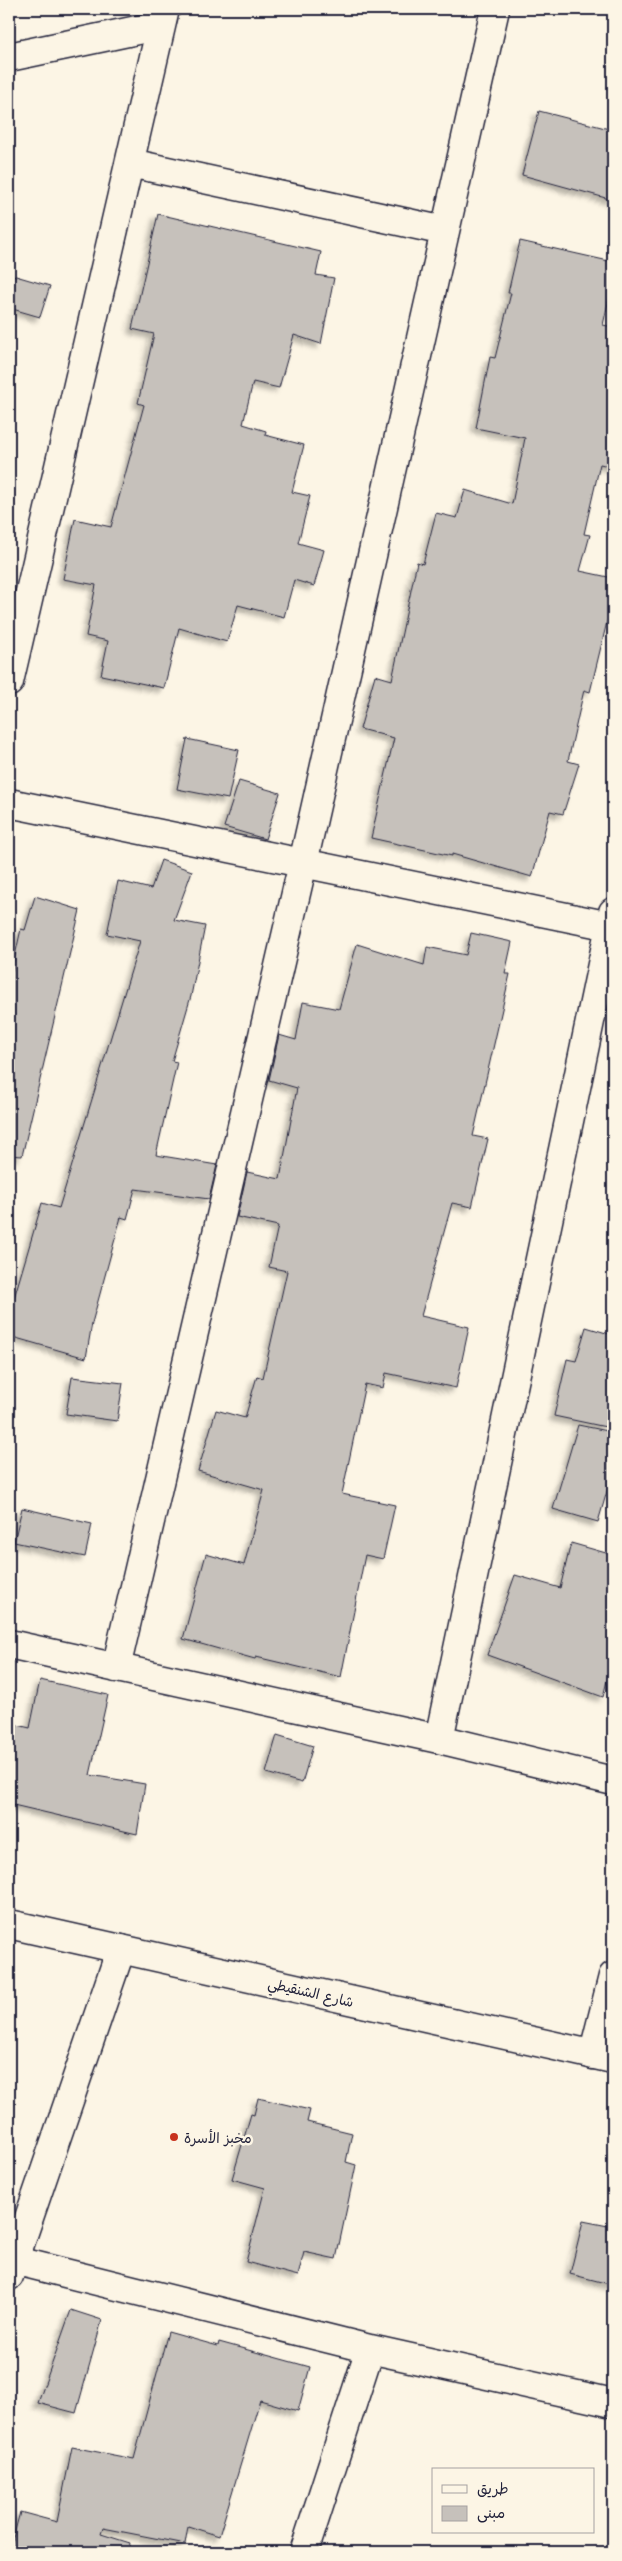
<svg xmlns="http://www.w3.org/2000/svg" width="622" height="2561" font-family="'Playpen Sans','Playpen Sans Arabic',sans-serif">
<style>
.building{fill:#c6c1bb;stroke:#22223b;filter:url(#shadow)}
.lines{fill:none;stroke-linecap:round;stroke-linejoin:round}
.minor-casing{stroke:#22223b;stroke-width:31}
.tertiary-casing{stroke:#22223b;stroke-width:31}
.minor{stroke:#fcf5e5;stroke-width:28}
.tertiary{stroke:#fcf5e5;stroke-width:28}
.poi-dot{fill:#c8321e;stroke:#fcf5e5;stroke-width:2}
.labels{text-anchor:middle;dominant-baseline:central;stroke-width:5;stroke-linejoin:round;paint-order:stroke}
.street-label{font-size:14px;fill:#22223b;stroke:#fcf5e5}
.poi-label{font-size:14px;fill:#22223b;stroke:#fcf5e5;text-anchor:start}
</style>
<defs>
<filter id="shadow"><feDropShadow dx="-4.5" dy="4.5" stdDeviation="2.5" flood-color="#0004"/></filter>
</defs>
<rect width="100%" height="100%" fill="#fcf5e5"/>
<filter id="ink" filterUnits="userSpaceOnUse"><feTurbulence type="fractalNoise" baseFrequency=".02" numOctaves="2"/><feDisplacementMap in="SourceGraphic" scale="10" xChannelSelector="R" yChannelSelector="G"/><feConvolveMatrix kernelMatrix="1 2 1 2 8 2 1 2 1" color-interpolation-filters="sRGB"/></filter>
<g filter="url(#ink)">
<path class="building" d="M539,111L613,130V200L522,175Z
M158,214L321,252L316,275L334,278L321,344L294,335L279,388L253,382L243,424L266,431L265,435L304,445L292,492L310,496L298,543L324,550L314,586L294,580L284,617L238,605L227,642L179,628L164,688L101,675L108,641L86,636L96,585L63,579L75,519L111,527L144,405L138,403L154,334L132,329Z
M520,241L613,262V281L603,325L613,327V467L600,464L584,534L590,535L580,571L613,578V597L590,692L584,690L568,761L579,764L563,814L550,811L532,877L452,854V856L371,838L394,738L360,729L375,675L392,680L417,562L423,564L436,513L457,518L465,490L512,504L525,438L476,428L490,357L495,358L511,293H508Z
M9,274L50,286L40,317L9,308Z
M187,739L239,750L228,799L177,789Z
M239,781L280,793L265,839L224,827Z
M161,860L192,871L174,920L205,926L191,996L172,1061L177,1062L156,1155L217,1165L209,1199L135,1189L127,1219L121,1217L92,1323L86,1358L9,1336V1297L14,1298L42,1203L59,1208L140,941L107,934L118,881L151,889Z
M35,896L80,910L22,1156L9,1155V983L21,929L25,930Z
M471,933L512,942L505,974H510L473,1136L488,1139L472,1207L452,1203L421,1316L469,1327L456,1388L386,1373L383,1388L365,1384L342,1494L395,1505L383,1559L365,1555L341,1677L256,1657L255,1659L183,1639L206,1554L244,1565L264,1490L198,1471L216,1410L245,1418L257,1376L263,1378L287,1271L269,1267L278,1226L237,1217L247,1172L280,1179L297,1088L269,1080L279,1035L296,1040L303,1002L339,1009L357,944L424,965L427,947L466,955Z
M586,1327L613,1335V1392L606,1427L554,1416L567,1359L576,1361Z
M72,1377L123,1383L117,1421L66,1414Z
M578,1425L613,1432V1471L598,1522L553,1509Z
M22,1508L92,1524L85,1557L14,1542Z
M571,1543L613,1555V1656L603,1697L487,1655L515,1575L560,1588Z
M40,1680L108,1695L90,1775L145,1784L137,1834L9,1804V1723L30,1728Z
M277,1735L313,1746L302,1783L266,1773Z
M258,2098L310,2110L307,2122L352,2133L346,2162L356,2165L336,2259L304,2252L298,2276L246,2262L265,2188L232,2179L251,2114L254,2115Z
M583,2221L613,2227V2285L570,2274Z
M71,2310L102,2320L76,2413L38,2403Z
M168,2332L218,2346L219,2342L310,2367L298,2411L260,2400L219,2536L188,2526L185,2544L103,2528L101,2534L130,2543L128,2552H35L11,2546L20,2512L57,2522L72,2447L134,2459Z"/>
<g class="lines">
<defs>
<path id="minor" d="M9,57L161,25
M130,163L445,231
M9,682L165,9
M9,803L610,926
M9,1644L439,1739L613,1781
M116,1668L303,863L495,9
M439,1739L613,912
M593,2055L613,1976
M9,2259L370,2349L613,2403
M9,2276L121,1949
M304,2552L370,2349"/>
<path id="tertiary" d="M9,1924L613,2059"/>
</defs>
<use href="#minor" class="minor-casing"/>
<use href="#tertiary" class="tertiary-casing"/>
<use href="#minor" class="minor"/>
<use href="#tertiary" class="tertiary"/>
</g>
</g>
<circle class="poi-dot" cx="174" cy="2137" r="5"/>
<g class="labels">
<g class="street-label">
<text transform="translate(311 1992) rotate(13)">شارع الشنقيطي</text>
</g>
<g class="poi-label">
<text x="184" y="2137">مخبز الأسرة</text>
</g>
</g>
<rect width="622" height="2561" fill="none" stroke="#fcf5e5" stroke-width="30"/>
<rect x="15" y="15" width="592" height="2531" fill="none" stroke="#22223b" stroke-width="2" filter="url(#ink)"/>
<rect x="432" y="2468" width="162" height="65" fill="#fcf5e5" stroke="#a5a1a1"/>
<rect x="442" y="2485" width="25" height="8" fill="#fcf5e5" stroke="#a5a1a1"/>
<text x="477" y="2494" font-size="15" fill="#22223b">طريق</text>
<rect x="442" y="2506" width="25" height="15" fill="#c6c1bb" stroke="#a5a1a1"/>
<text x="477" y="2518" font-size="15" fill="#22223b">مبنى</text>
</svg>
